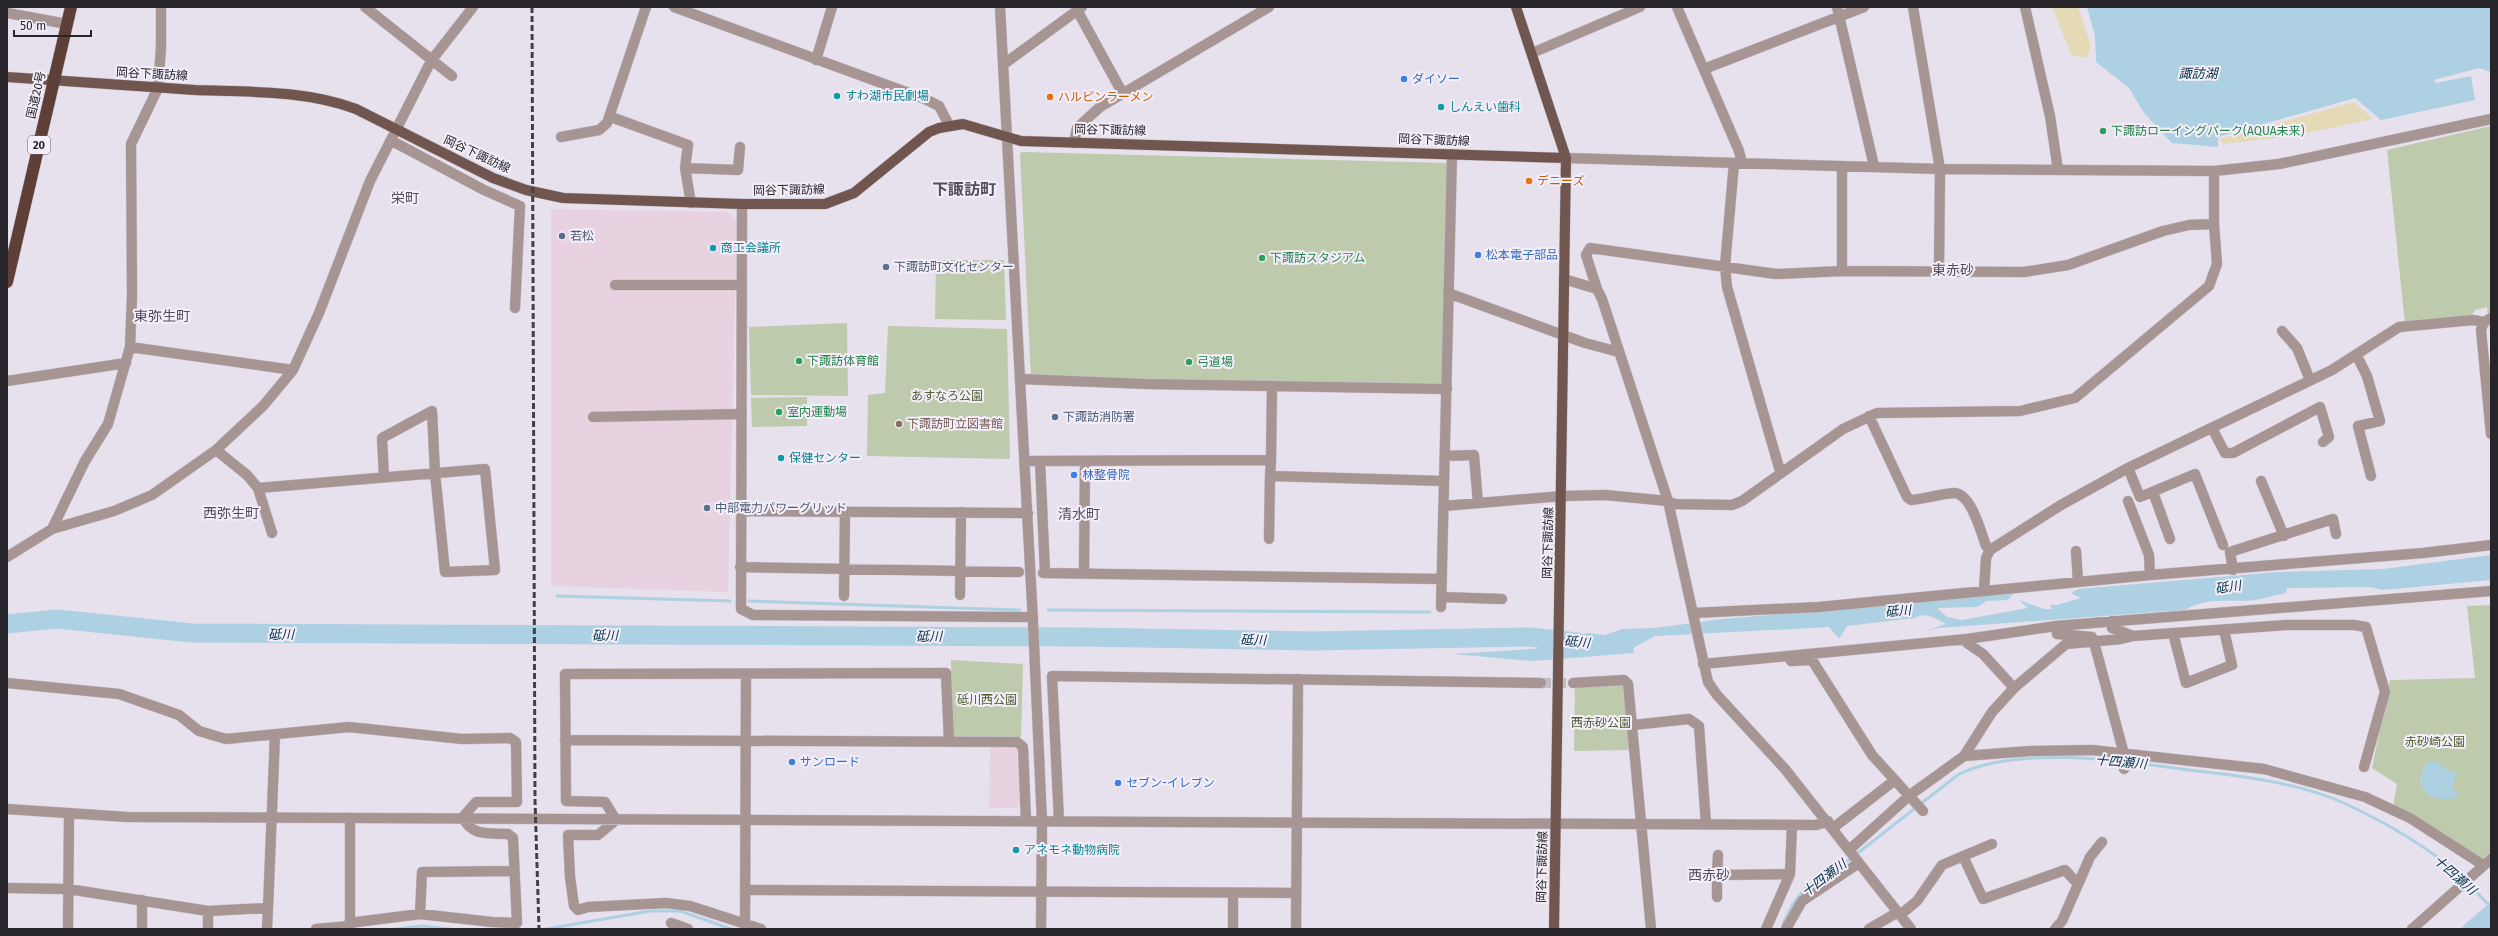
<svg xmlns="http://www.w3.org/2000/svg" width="2498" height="936" font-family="'Fira Sans','Noto Sans JP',sans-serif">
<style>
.industrial{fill:#e9d2df}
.green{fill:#becaac}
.sand{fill:#e4dab5}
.water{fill:#add0e2}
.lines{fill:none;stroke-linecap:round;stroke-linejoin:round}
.stream{stroke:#add0e2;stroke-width:3}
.river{stroke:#add0e2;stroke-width:19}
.minor-tunnel{stroke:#c0bbc5;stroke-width:10;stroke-dasharray:10 5;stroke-linecap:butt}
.minor-casing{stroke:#c4bfc9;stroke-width:11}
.major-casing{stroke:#c4bfc9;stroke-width:11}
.highway-casing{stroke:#c4bfc9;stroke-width:13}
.minor{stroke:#a69592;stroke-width:10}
.major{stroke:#71554f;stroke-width:10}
.highway{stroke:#5e3f38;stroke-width:12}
.rail{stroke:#434045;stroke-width:3;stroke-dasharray:6 3;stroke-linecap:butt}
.shop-dot{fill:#3f7fe0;stroke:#f3eef9;stroke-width:1.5}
.culture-dot{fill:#0f9aa8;stroke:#f3eef9;stroke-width:1.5}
.food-dot{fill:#e8710a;stroke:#f3eef9;stroke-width:1.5}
.leisure-dot{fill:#2e9e5b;stroke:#f3eef9;stroke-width:1.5}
.service-dot{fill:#5c6f8a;stroke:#f3eef9;stroke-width:1.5}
.education-dot{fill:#8d6e63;stroke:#f3eef9;stroke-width:1.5}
.labels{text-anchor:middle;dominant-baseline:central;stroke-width:4;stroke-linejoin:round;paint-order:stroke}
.shield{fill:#f3eef9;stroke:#646167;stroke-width:1}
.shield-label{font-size:11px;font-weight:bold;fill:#272529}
.street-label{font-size:12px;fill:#272529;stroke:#f3eef9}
.shop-label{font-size:12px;fill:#366cbe;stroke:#f3eef9;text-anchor:start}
.culture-label{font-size:12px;fill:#0d838f;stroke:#f3eef9;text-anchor:start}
.food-label{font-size:12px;fill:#c56008;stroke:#f3eef9;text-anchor:start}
.leisure-label{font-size:12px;fill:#27864d;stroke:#f3eef9;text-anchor:start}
.service-label{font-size:12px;fill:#4e5e75;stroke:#f3eef9;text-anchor:start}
.park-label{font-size:12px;fill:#4d5e2e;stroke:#f3eef9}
.education-label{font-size:12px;fill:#785e54;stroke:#f3eef9;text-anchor:start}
.water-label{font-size:13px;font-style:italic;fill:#003246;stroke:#f3eef9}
.quarter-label{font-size:14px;fill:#544f58;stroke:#f3eef9}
.district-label{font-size:16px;font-weight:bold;fill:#544f58;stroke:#f3eef9}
</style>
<rect width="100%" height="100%" fill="#e6e1ec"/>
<path class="industrial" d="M551,209L727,212L737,220L728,592L551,586Z
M990,746H1014L1017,749L1020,804L1016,808H989Z"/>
<path class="green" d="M2491,126V342L2487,307L2475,310L2471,317L2405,324L2387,150Z
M1022,152L1448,163L1443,385L1031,377L1020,154Z
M936,260H1004L1006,320L935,319Z
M847,323L848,396L751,395L749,327Z
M888,326L1007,329L1010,459L867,456L868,395L885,393Z
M807,397V426L752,427L751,398Z
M2491,605V852L2481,860L2393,807L2397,784L2372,768L2390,680L2475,678L2467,606Z
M951,660L1023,664L1021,737L952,736Z
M1623,684L1630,750L1574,751L1575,685Z"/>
<path class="sand" d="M2052,7H2078L2091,46L2087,57L2072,56Z
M2354,102L2373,119L2292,136L2223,144L2220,139Z"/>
<path class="water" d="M2087,7H2491V72L2479,68L2434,80L2436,83L2471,76L2475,100L2381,120L2355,98L2218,137V147L2172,143L2144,113L2129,88L2096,62L2095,36Z
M2491,555V580L2382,590L2371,587L2287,588L2286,593C2276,595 2266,598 2256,600C2231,603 2208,596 2185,610L1938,628L1925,631L1946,624C1936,619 1926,611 1915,618L1847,626L1839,639L1829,627L1655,636L1633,648L1634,653L1533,661L1452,654L1534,649L1587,633L1605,635L1622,629L1654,628L1724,619L2014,593L2008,600L1987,601L1977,607L1937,608L1947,617L1962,620L2028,608L2019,600L2044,609H2052L2050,605H2057L2081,598L2071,593L2078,589L2278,572L2383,569Z
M2432,761H2436L2447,770L2456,772V776L2452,786L2457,793L2456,798C2439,801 2422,799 2420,778L2426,763Z
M2491,902V929H2461L2464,925Z"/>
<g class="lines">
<path class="stream" d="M557,596L730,601
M749,601L1020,610
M1048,610L1430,612
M1783,924L1793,904L1806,888L1845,863L1959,774C2020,745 2124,761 2189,770C2242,776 2297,782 2346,804C2380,820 2414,839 2444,862C2460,874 2474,890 2488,904H2491
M395,929L422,926L450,929
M546,929L650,911H680L731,929"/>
<path class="river" d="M7,624L57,619L192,633L1082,637L1311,641L1529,637L1578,642"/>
<path class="minor-tunnel" d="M1541,683H1573"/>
<defs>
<path id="minor" d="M365,7L452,76
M674,7L925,99L939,106L949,125
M1000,7L1033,622L1042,822L1041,929
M1677,7L1739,151L1742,163
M1837,7L1874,166
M1913,7L1940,169L1939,271
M2025,7L2050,116L2058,170
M1077,10L1123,94
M7,13L67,24
M1532,53L1640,7
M816,60L832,7
M1004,64L1082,7
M1704,69L1864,7
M611,117L688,145L685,168L691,203
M561,137L599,130L607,123L646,7
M392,141L484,190L520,206L515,308
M1074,143L1077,128L1100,107L1269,7
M1566,158L1940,169L2214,171L2279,164L2491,119
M1734,163L1725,266L1727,287L1780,471
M685,168L738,170L740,147
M742,204L741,609L753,615L1033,617
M1842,271V166
M1564,279L1597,289L1602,299L1668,501L1708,682L1717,695L1785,769L1911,929
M615,285H741
M1597,289L1586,255L1590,248L1776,274L1842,271L2024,272L2068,265L2163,231L2189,225L2214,224
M1448,293L1585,343L1619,352
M2491,318L2484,322L2481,330L2491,434
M2282,331L2297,348L2310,380
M130,347L293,370
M2357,356L2367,376L2380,421L2358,426L2371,476
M1020,379L1147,384L1447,389
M7,381L126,363
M1869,416L1907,497L1911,500C1925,499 1939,494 1954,493C1971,493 1981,532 1986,546L1990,550
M593,417L740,414
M2212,428L2225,453H2233L2320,407L2329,437L2323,442
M216,450L247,475L258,488L272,533
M1445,456L1474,455L1478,503
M1271,460L1272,386
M1025,461L1271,460L1270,476L1444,481
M1040,461L1045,572
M2128,468L2140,497L2195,474L2223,545
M2261,481L2284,536
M258,488C334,481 410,475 485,469L495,570L445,572L435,473L432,411L382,438L384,477
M2153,492L2170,539
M2128,501L2149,555L2150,575
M1444,506L1562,496L1605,495L1668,501L1675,504L1732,505L1742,501L1843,429L1877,413L2020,411L2075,398L2209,286L2217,264L2214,224V171
M740,511L1028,513
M52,529L85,461L108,424L130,347L132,295L131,144L158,88L161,47V7
M1269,539L1270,476
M2076,551L2078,582
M7,557L52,529L114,511L152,495L216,450L263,406L293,370L319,313L370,181L431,61L473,7
M740,567L1019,572
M2233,570L2230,552L2333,519L2336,534
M1043,573L1442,579
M1084,573L1085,461
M1984,590L1986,558L1990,550L2061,505L2128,468L2332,370L2399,327L2473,320L2484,322
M960,595L961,512
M844,596L845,511
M1442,597L1502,599
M1441,607L1452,154
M1693,613L1819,607L2150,575L2423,553L2491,545
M2112,621V628L2133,636
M2056,626L2057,634L2092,637L2094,642L2124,754V769
M2173,633L2186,683L2232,665L2224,630
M1967,639V643L1983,654L2014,688
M1791,661L1812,660L1872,755L1923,811
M1703,664L1967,639L2056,626L2491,591
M7,683L119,694L179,715L199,731L226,739L349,727L462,739L510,738L516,742L517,802H476L463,817C471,837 490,833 508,834L513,838L517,923L492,922L420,914L349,923
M1573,683L1624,680L1628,684L1651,929
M1633,725L1689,719L1699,726L1706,824
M565,740L1017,742L1023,747L1026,821
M1964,756L1992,712L2014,688L2066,644L2121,639L2133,636L2286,625H2354L2366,627L2385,692L2364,767
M7,809L127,817L1816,825L1828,821
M1059,821L1052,676L1541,683
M1833,828L1895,780
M1849,850L1910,795L1964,756L2030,751L2092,750L2264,769L2365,797L2410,818L2483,865
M1718,855L1717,875L1790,874
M1963,856L1983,899L2065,870L2078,884
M1717,875V897
M7,888L68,889L208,911L268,908L275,735
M745,890L1296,893
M142,900V929
M420,914L422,872L513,871
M1900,915L1917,901L1942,865L1992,844
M671,923L688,929
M745,925L746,674
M68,929L69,815
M208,929V911
M267,929L268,908
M316,929L350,926
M350,929V818
M761,929L690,906L666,903L588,907L578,910L574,906L570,877L568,835H598L616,820L605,802L566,801L565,674L946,673L949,741
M1233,929V893
M1296,929L1298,679
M1766,929L1790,874L1792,825
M1786,929L1802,901L1859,863
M1869,929L1898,912
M2055,929L2062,921L2090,857L2102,842
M2412,929L2491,859"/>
<path id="major" d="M1516,7L1566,158L1554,929
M7,77C70,81 132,86 195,90C249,92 304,90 356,109L493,178L526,190L563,198L742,204H825L854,193L929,132L939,128L963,124L1021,141L1566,158"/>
<path id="highway" d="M7,282L71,7"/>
</defs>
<use href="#minor" class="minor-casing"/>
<use href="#major" class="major-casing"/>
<use href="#highway" class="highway-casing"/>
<use href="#minor" class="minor"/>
<use href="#major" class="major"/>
<use href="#highway" class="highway"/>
<path class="rail" d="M532,7L535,800L539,929"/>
</g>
<g class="shop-dot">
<circle cx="1404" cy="79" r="4"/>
<circle cx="1478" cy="255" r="4"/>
<circle cx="1074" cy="475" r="4"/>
<circle cx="792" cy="762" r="4"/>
<circle cx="1118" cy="783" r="4"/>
</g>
<g class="culture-dot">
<circle cx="837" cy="96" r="4"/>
<circle cx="1441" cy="107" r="4"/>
<circle cx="713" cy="248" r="4"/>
<circle cx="781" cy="458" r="4"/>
<circle cx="1016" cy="850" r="4"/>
</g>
<g class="food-dot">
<circle cx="1050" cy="97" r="4"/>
<circle cx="1529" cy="181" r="4"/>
</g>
<g class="leisure-dot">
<circle cx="2103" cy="131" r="4"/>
<circle cx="1262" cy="258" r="4"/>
<circle cx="799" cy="361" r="4"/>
<circle cx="1189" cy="362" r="4"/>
<circle cx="779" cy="412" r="4"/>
</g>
<g class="service-dot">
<circle cx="562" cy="236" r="4"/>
<circle cx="886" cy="267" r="4"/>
<circle cx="1055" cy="417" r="4"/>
<circle cx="707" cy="508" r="4"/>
</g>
<circle class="education-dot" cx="899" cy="424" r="4"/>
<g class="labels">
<rect class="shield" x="28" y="136" width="22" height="18" rx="3"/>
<g class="shield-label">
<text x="39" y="145">20</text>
</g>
<g class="street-label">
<text transform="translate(152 74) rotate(3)">岡谷下諏訪線</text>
<text transform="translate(36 95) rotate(-77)">国道20号</text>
<text transform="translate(1110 130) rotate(1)">岡谷下諏訪線</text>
<text transform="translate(1434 140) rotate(2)">岡谷下諏訪線</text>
<text transform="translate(477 154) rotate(25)">岡谷下諏訪線</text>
<text transform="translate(789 190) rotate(-1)">岡谷下諏訪線</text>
<text transform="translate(1548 543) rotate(-89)">岡谷下諏訪線</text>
<text transform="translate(1542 867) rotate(-89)">岡谷下諏訪線</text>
</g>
<g class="shop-label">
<text x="1412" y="79">ダイソー</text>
<text x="1486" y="255">松本電子部品</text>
<text x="1082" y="475">林整骨院</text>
<text x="800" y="762">サンロード</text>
<text x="1126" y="783">セブン-イレブン</text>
</g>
<g class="culture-label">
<text x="845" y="96">すわ湖市民劇場</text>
<text x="1449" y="107">しんえい歯科</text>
<text x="721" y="248">商工会議所</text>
<text x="789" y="458">保健センター</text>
<text x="1024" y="850">アネモネ動物病院</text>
</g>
<g class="food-label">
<text x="1058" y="97">ハルピンラーメン</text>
<text x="1537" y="181">デニーズ</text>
</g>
<g class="leisure-label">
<text x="2111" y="131">下諏訪ローイングパーク(AQUA未来)</text>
<text x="1270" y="258">下諏訪スタジアム</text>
<text x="807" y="361">下諏訪体育館</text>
<text x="1197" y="362">弓道場</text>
<text x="787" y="412">室内運動場</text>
</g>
<g class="service-label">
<text x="570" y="236">若松</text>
<text x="894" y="267">下諏訪町文化センター</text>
<text x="1063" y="417">下諏訪消防署</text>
<text x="715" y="508">中部電力パワーグリッド</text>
</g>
<g class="park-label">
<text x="947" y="396">あすなろ公園</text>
<text x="987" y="700">砥川西公園</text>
<text x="1601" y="723">西赤砂公園</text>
<text x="2435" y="742">赤砂崎公園</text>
</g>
<g class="education-label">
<text x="907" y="424">下諏訪町立図書館</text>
</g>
<g class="water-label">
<text x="2198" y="73">諏訪湖</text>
<text transform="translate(2228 587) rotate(-8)">砥川</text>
<text transform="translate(1898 611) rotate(-5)">砥川</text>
<text x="281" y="634">砥川</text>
<text x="605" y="635">砥川</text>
<text x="929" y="636">砥川</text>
<text transform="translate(1253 640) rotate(1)">砥川</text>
<text transform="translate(1577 642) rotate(5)">砥川</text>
<text transform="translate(2121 762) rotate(5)">十四瀬川</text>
<text transform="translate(2455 875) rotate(41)">十四瀬川</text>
<text transform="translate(1824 878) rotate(-37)">十四瀬川</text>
</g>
<g class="quarter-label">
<text x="405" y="198">栄町</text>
<text x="1953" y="270">東赤砂</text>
<text x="162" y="316">東弥生町</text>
<text x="231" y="513">西弥生町</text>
<text x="1079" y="514">清水町</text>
<text x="1709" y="875">西赤砂</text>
</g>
<g class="district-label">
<text x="964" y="189">下諏訪町</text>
</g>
</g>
<rect width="2498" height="936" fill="none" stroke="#272529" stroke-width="16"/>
<path d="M14 30v6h77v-6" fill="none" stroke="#272529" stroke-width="2"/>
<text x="20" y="30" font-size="12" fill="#272529" stroke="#f3eef9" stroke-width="3" paint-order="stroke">50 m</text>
</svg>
